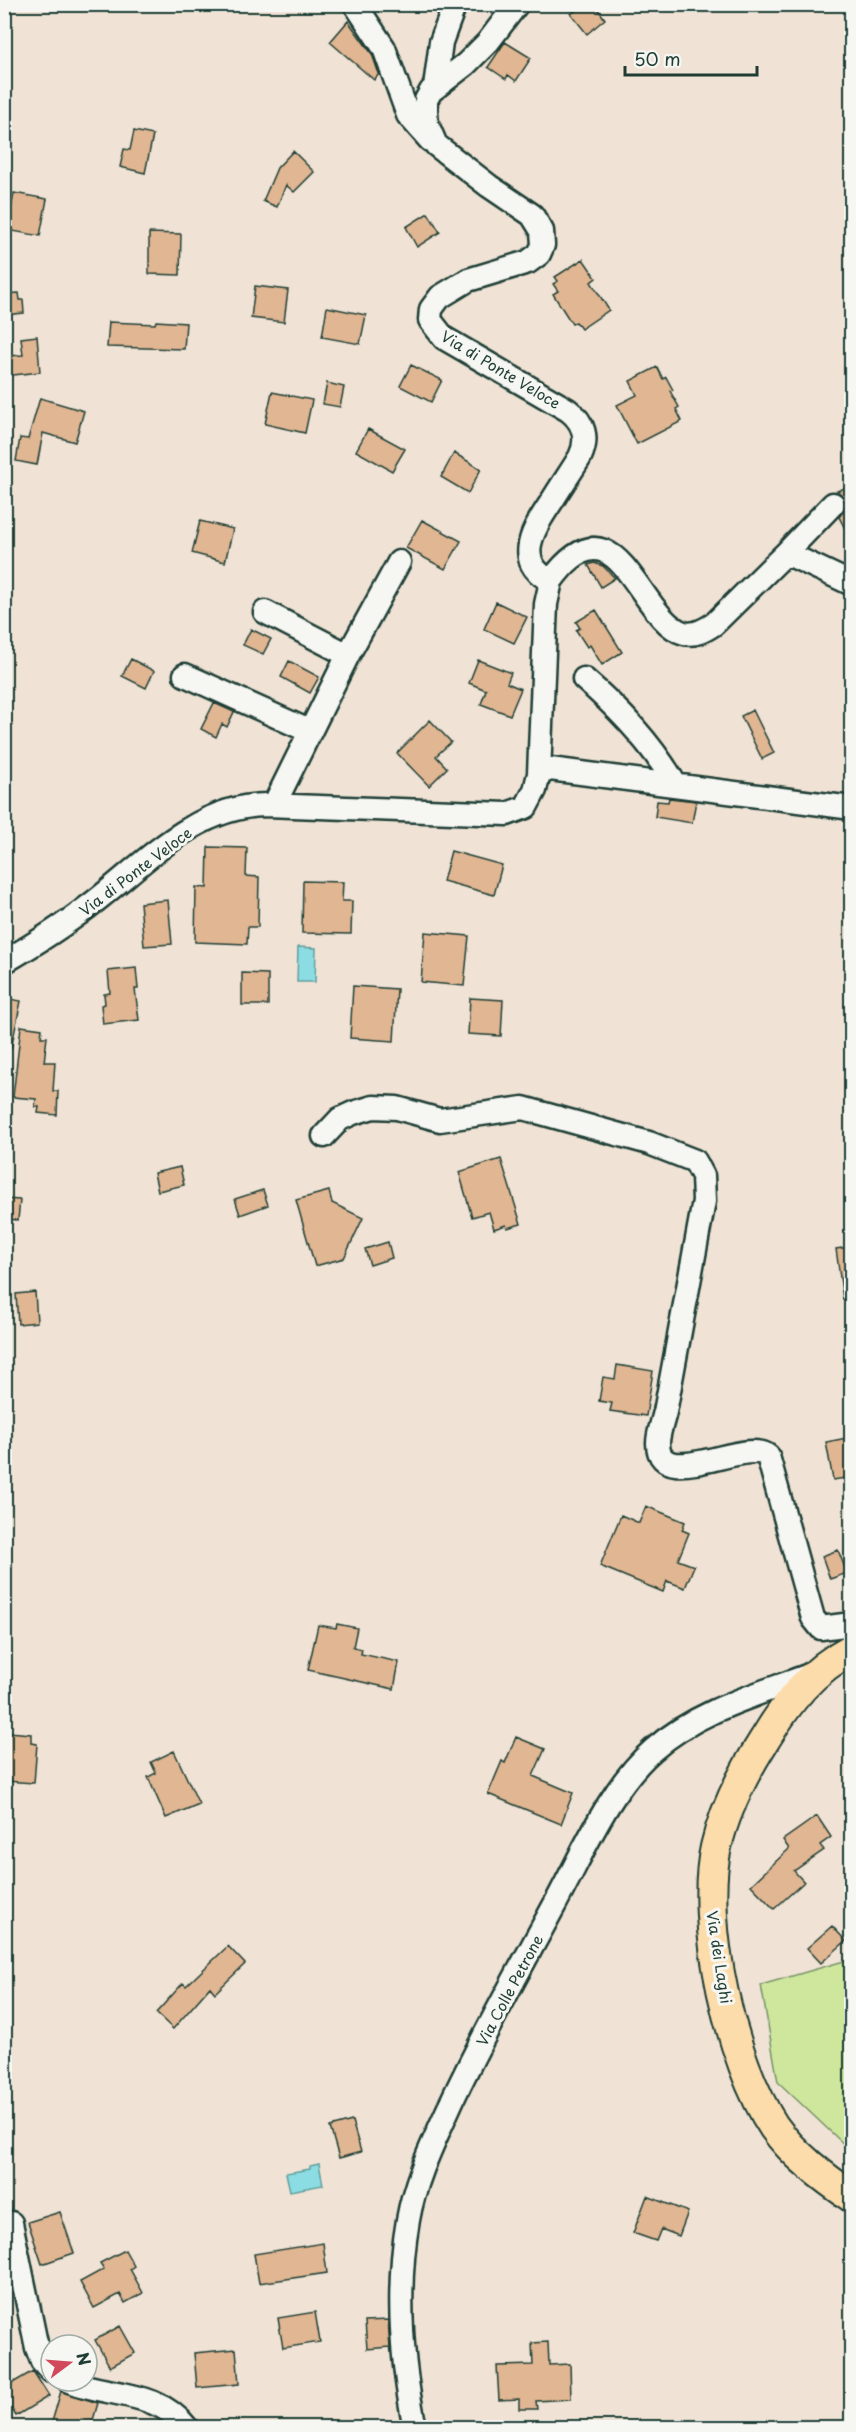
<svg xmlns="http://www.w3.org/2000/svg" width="856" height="2432" font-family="'Playpen Sans',sans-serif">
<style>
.green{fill:#cee79d;stroke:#769268;stroke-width:1.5}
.water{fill:#8cdde3;stroke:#609d9d;stroke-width:1.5}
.building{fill:#e1b692;stroke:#1f3d34;stroke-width:1.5}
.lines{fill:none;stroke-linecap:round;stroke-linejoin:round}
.minor-casing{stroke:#1f3d34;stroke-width:27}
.major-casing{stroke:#1f3d34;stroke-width:34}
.minor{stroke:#f6f6f2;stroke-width:22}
.major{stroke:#fddcac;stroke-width:30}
.labels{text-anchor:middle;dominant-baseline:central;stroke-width:6;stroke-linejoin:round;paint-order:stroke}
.street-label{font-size:15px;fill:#1f3d34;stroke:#f6f6f2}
</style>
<rect width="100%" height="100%" fill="#f0e3d5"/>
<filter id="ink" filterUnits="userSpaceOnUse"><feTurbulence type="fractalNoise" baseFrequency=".0167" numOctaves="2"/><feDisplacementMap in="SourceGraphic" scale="12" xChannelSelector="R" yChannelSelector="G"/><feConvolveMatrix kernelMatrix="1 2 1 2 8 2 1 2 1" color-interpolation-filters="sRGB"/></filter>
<g filter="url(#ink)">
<path class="green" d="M851,1959L852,2150L851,2151L778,2082L761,1985Z"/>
<path class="water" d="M298,947L316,948L315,982H297Z
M319,2164L323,2185L290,2191L286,2173L310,2169V2166Z"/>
<path class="building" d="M584,4H594L605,19L587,34L571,14Z
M348,21L372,54L379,74L374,80L330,42Z
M505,42L531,58L516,81L508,75L506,79L488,67Z
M134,131L153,135L145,173L120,167L124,149L130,150Z
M293,151L314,172L294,192L286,185L277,207L263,201L277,168Z
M14,193L47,199L40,236L7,230Z
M428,213L440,232L417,247L406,227Z
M149,233L181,234L180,275L149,274Z
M583,259L596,278L591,282L609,310L581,329L576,322L572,324L553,294L558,291L553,284L558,281L555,277Z
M255,286L288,290L284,322L251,318Z
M19,293L20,300H23L24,313L4,315V294Z
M327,307L366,315L360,344L322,337Z
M156,321L186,323L184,349L107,347L109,322L155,324Z
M37,336L40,372L4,376V356L23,355L21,338Z
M411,365L442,380L431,402L400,386Z
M657,367L663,379L666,377L673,390L670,391L679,407L676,409L682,421L637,444L617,405L637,395L630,381Z
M327,383L344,387L340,407L323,404Z
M272,392L312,400L305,433L265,424Z
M40,398L84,411L75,442L43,433L37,465L16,461L20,438L28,439Z
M368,429L405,449L392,471L356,451Z
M454,453L481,469L468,493L441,477Z
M852,485V542L839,517L846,508V501L837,491Z
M422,520L461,541L445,569L406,548Z
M200,521L233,529L225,562L192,553Z
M594,563L603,566L615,578L601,587L588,565Z
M496,602L527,617L514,643L484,629Z
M596,610L622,652L602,665L590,645L587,647L576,630L580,628L576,622Z
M251,629L271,639L263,654L243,645Z
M131,659L154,671L146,688L122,676Z
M478,660L511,673L507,683L521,689L510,715L481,704L486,690L469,683Z
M289,661L319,677L310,693L281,677Z
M214,703L234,712L227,727L222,724L216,737L201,729Z
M753,710L774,753L762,759L741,716Z
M430,720L451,742L436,756L447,768L429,786L397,753Z
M669,798L696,801L692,823L655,817L657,801L668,802Z
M208,847L247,848L246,876L259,877L258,927H248L247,944L195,942L196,887L207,888Z
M451,851L502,865L494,895L443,881Z
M303,881L343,882L342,901H352L351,934L302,933Z
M168,900L172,944L144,946L140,903Z
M425,932L469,936L464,986L421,982Z
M136,968L138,989H135L139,1020L103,1024L101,1005L105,1004L104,994L110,993L108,971Z
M242,973L268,974V1005H242Z
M353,986L397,989L394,1041L350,1038Z
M4,998L21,1001L11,1049L4,1048Z
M470,998L503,1000L501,1036L468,1034Z
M21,1026L42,1029L41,1037H47L44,1062H55L53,1091H58L57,1115L38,1113L39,1107H35L36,1099L13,1097Z
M501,1159L521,1224L507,1228L506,1225L494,1229L489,1212L472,1217L459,1172Z
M180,1167L184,1185L158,1191L154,1173Z
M263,1190L268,1205L240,1215L235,1199Z
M329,1191L332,1203L363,1218L344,1258L315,1266L296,1200Z
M4,1199L20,1200L18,1220L4,1219Z
M388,1242L392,1258L370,1265L365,1249Z
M849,1247L852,1299H843L836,1249Z
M35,1292L37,1322L18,1324L16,1294Z
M617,1365L653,1371L646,1416L610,1411L612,1403L599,1401L603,1377L615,1379Z
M852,1437V1477L833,1480L826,1442Z
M646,1506L685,1522L682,1530L689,1533L678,1560L694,1566L685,1588L667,1581L663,1592L600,1566L621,1515L639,1523Z
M838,1550L847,1573L830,1579L822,1556Z
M337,1624L357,1628L353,1647L362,1649L361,1654L399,1662L394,1689L308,1670L318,1625L336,1628Z
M9,1732L31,1734V1743L37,1744L34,1783L5,1781Z
M516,1737L545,1749L533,1776L573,1793L561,1824L488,1794L502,1761L505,1763Z
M174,1751L199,1804L166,1818L148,1777L156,1773L151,1762Z
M817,1816L831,1837L820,1845L824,1850L794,1871L804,1882L774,1909L751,1885L789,1849L783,1840Z
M832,1926L846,1941L821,1963L807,1948Z
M228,1946L245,1964L215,1993L210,1987L173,2029L156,2013L183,1983L186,1986Z
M352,2121L361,2152L339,2158L330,2127Z
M647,2196L688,2212L679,2236L661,2229L656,2241L633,2233Z
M60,2212L74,2253L42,2264L28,2222Z
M323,2243L327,2273L259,2283L254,2254Z
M125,2250L134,2266L130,2269L143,2293L125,2303L120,2294L94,2308L80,2282L104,2269L100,2263Z
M315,2312L320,2342L283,2348L278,2318Z
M388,2320L390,2347L367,2349L365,2321Z
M120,2326L135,2353L110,2367L95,2340Z
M548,2342L549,2365L570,2364L571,2399L536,2401L537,2409H519V2399L499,2400L497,2366L533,2365L532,2343Z
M236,2349L239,2384L197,2388L194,2353Z
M33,2371L49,2396L16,2416L4,2397V2388Z
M61,2391L98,2403L91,2427H70L52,2422Z"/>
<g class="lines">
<defs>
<path id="minor" d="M355,4L384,48L408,115L430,140
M517,4L488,42L466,64L431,91L426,100V112L427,124L436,145L489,186L532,215L542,231L543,245L539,254L528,262L468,280L440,297L431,309L430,320L444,338L568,410C584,422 589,438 580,457C571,472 561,486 552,501C534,528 512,561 551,581L546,604L539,774L550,769L852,808
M435,87L441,42L455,4
M786,553L833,504
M551,581C617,490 638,620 684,633C695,636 705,630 714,624L786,553L852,584
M265,612L348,655
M185,675L309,731
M584,679C619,709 652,744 675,784
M274,805L348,655L399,562
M4,962C33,945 62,927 89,906C142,866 194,806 266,805L507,814L526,807L535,790L539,774
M324,1136L340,1119L353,1113L373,1107L397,1108L440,1120L523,1108L649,1143L695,1161L703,1176L704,1201L666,1407C664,1419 658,1432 658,1443C658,1493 746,1437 768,1456L813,1618L821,1628L844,1625L852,1627
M11,2223L37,2348L42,2361L51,2371
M69,2381C110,2397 158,2390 187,2428
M415,2428C401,2360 396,2289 408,2220C415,2179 434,2141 451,2103C482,2036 519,1971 554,1906C582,1855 609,1788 653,1750C698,1710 759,1694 815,1673"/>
<path id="major" d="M852,1649C812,1670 788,1701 765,1739C744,1772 725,1808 716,1847C699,1922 731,2063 774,2127C794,2155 823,2177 852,2197"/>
</defs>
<use href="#minor" class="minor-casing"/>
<use href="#major" class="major-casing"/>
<use href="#minor" class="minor"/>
<use href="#major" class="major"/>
</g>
</g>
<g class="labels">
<g class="street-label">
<text transform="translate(501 369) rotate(31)">Via di Ponte Veloce</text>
<text transform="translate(135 871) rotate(-37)">Via di Ponte Veloce</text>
<text transform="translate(720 1957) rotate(81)">Via dei Laghi</text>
<text transform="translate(509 1990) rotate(-62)">Via Colle Petrone</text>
</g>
</g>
<rect width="856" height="2432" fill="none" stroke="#f6f6f2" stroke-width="24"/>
<rect x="12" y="12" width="832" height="2408" fill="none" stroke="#1f3d34" stroke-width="2" filter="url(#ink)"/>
<g transform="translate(69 2363) rotate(74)"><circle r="28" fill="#f6f6f2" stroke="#a0aca6" stroke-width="1.5"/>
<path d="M0-4.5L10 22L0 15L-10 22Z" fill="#d1495b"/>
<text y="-9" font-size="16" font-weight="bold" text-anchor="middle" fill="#1f3d34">N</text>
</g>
<path d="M625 66v9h132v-9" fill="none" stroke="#1f3d34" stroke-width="3"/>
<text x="634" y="66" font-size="18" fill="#1f3d34" stroke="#f6f6f2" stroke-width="4.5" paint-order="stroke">50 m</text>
</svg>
